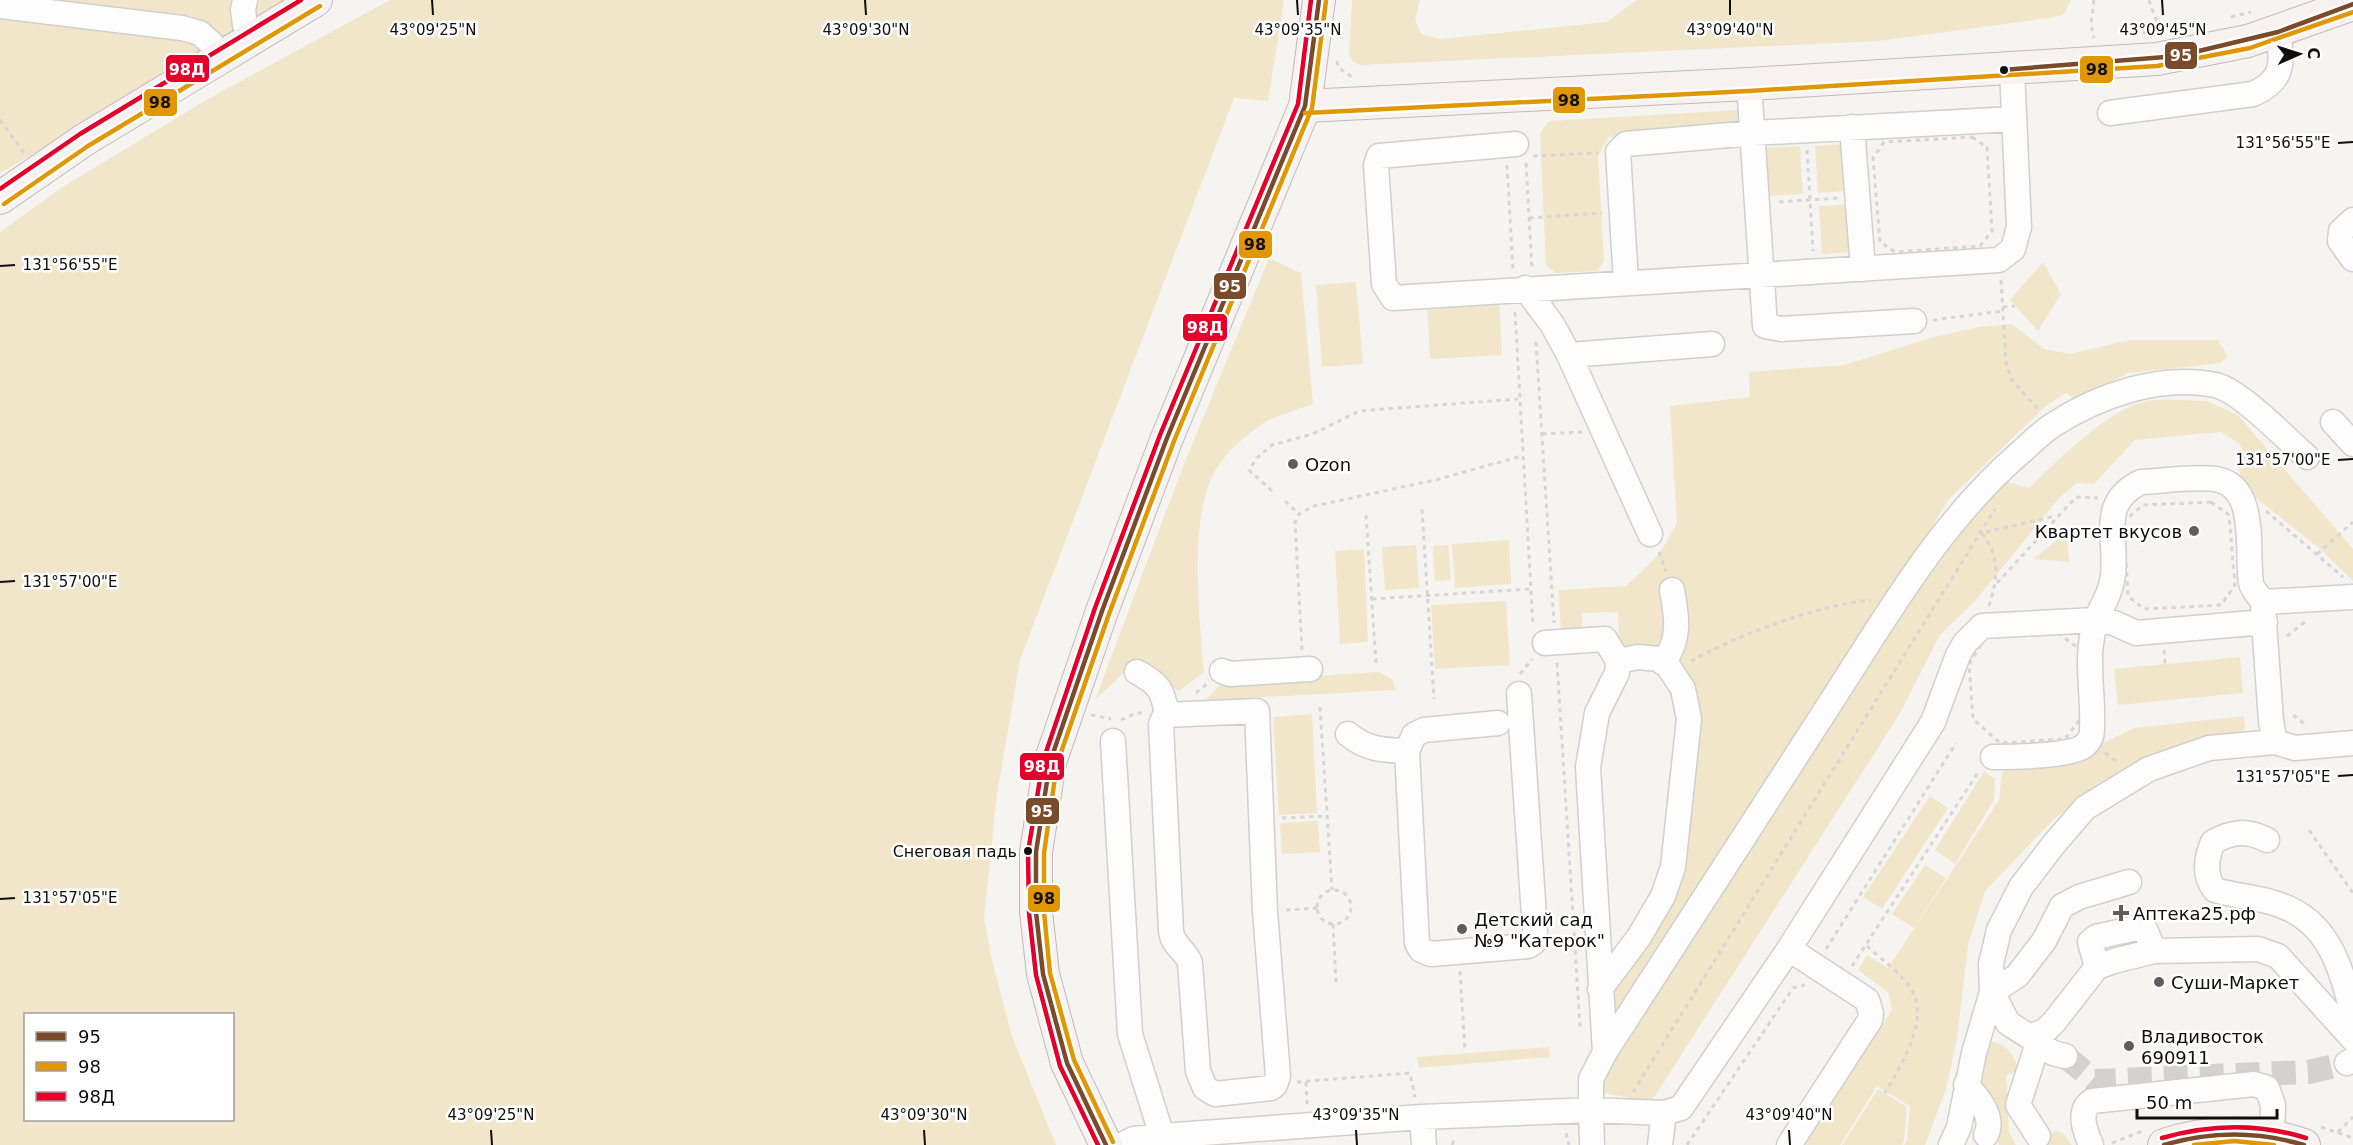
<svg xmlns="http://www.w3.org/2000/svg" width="2353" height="1145" font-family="'DejaVu Sans',sans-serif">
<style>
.green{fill:#f1e6ca;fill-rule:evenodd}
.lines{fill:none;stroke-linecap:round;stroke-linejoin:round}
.minor-tunnel{stroke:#d3d2cf;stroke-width:24;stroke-dasharray:24 12;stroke-linecap:butt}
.minor-casing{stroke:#d1cfcd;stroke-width:27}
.major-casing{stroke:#c1b9b6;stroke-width:34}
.path{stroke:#d6d5d5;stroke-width:3;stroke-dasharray:4.5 4.5;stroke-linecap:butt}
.minor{stroke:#fefdfd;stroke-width:24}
.major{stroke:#f7f2f1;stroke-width:32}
.bus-1-casing{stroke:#fff;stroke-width:9}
.bus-2-casing{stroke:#fff;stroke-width:9}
.bus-3-casing{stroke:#fff;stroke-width:9}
.bus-1{stroke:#7a4b2a;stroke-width:4.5}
.bus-2{stroke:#e09701;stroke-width:4.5}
.bus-3{stroke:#e4002b;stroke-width:4.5}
.ticks{fill:none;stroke:#0f0e0d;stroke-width:2}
.bus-dot{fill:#0f0e0d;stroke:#fff;stroke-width:2}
.poi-dot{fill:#605e5d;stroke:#fff;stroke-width:2}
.labels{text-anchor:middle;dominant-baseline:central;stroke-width:5;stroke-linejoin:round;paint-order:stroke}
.bus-label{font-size:16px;fill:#0f0e0d;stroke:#fff;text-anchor:end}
.poi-label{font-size:18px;fill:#0f0e0d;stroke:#fff;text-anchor:start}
.ticks-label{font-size:15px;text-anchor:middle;fill:#0f0e0d;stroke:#fff;stroke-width:5;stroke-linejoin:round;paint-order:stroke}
.line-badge{stroke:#fff;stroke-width:2}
.badge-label{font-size:16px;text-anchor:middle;font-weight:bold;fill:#fff}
.pale-badge-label{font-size:16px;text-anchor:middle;font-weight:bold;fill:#111}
</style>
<rect width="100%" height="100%" fill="#f6f4f1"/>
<path class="green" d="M0,0H303L0,173Z
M390,0H1284L1268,101L1234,98L1020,660L997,794L984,917L992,960L1012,1036L1056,1145H0V232L61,188L208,99ZM232,1014V1120H26V1014Z
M1352,0H1420L1415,19L1421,34L1440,39L1607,22L1637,0H2071L2063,15L2048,18L1879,41L1360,65L1353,62L1349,54Z
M1739,110L1747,128L1609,137L1598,156L1604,261L1597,271L1556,273L1546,265L1540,133L1549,121Z
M1844,144L1847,191L1818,193L1815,146Z
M1800,146L1803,194L1769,196L1766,148Z
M1849,204L1852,252L1822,254L1819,206Z
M1269,258L1301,273L1313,404C1297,410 1276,415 1262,424C1246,435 1226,452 1216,469C1188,517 1199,617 1204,672L1179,691L1136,661L1095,700L1182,469Z
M2043,262L2061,294L2038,331L2010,300Z
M1356,282L1363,364L1322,367L1316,285Z
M1499,297L1502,355L1430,359L1427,301Z
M2012,324L2044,349L2070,354L2130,340H2218L2228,356L2221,363L2129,373L2074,399L2066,393L2046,406L1950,498L1612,1028L1608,991L1681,872L1677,663L1671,622L1662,649H1625L1619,643L1618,612L1582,613V626C1577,631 1567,632 1561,628L1558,590L1626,586L1654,560L1664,546L1677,523L1670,406L1750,397L1749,372L1844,365L1934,337L1980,327Z
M2207,401L2238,415L2353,549V581L2319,548L2247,491L2237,466L2243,452L2240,444L2221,432L2135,440L2094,484L2077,483L2060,497L1974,602L1940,635L1899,715L1651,1102L1604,1093L1600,1082L1970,511L2004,481L2029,488C2055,463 2108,410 2143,402C2162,397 2187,401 2207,401Z
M2067,533L2069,562L2033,559Z
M1509,540L1511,584L1455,588L1452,544Z
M1416,545L1419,588L1385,590L1382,547Z
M1448,545L1451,580L1435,581L1433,546Z
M1364,549L1368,642L1340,644L1335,551Z
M1506,601L1510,665L1435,669L1431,605Z
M2240,657L2243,693L2118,705L2114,669Z
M1379,672L1392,679L1396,690L1206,700L1222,682Z
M1312,714L1317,813L1279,815L1273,717Z
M2244,716L2245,729L2236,735L2149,757L2100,783L2052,821L1985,891L1968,945L1957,1039L1946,1089L1925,1145H1904L1907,1140L1910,1106L1877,1086L1840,1145H1804L1892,1010L1888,992L1858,970L1867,955L1888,968L1999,800L2002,773L2010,768L2083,762L2103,743L2134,728Z
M1984,771L1995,779L1994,800L1955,864L1935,850Z
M1930,796L1948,808L1882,909L1863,897Z
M1318,821L1320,852L1282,854L1280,823Z
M1925,865L1946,878L1914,928L1892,914Z
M1994,1042C2006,1044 2016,1057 2018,1070L2006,1076L2009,1132L2016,1145H1999L1996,1135L1979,1117L1981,1061L1986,1043Z
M1549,1047L1550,1057L1419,1068L1417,1057Z
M1878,1089L1907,1107L1904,1141L1902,1145H1842Z
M2056,1131L2063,1133L2072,1145H2035L2048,1133Z"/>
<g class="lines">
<path class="minor-tunnel" d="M2065,1056L2095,1081L2309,1072L2347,1063"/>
<defs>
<path id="minor" d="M0,6L182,28L200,33L212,44
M245,25L243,10L245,0
M1749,84L1765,326L1781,329L1914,321
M2110,113L2253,94C2284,80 2283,64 2278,32
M1852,127L1863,269
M1516,144L1379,156L1376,165L1384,284L1393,298L1999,260L2013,249L2019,227L2012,69
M2353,220L2341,231L2340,241L2353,259
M1626,282L1618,152L1626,144L1753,133L2014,119
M1525,288L1552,324L1569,355L1712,344
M1569,355L1650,534
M2333,422L2353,444
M2307,457C2286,439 2240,390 2215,385C2161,374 2099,395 2053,425C2042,432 2031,443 2021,452C1937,524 1882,624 1822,716C1750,828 1678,940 1605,1052L1591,1079V1110L1664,1113L1681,1108L1789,949L1933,722L1958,655L1965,643L1982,626L2096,620C2101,608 2110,594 2112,581C2120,543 2095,504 2141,482C2164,481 2191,476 2215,479C2259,485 2246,552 2251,583C2252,589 2259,596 2263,602L2353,597
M2263,608L2271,721L2275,742L2295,748L2353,743
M1545,643L1605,639L1618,661L1617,673L1597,713L1588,767L1605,1052
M1663,663C1681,639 1677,617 1672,590
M1222,671L1230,674L1310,669
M1137,672C1159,684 1163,690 1167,715
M1257,711L1265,911L1278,1076L1275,1085L1271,1088L1215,1094L1205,1088L1198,1071L1190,963C1186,950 1173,947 1171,931L1161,724L1165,715Z
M1348,734C1367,750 1383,750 1407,751L1414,735L1424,730L1498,723
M1113,741L1130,1034L1162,1136
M1407,751L1417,943L1421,950L1431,954L1528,946L1534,942L1535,931L1519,694
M1993,757C2012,757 2071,756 2084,746C2089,742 2092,736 2092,730C2094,693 2084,658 2096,620L2114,623L2136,633L2265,622
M2267,840C2247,830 2233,831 2213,842C2206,858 2203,875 2215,890C2235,896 2255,897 2274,903C2329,919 2340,966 2353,1014
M1789,949L1867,1000L1871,1013L1870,1020L1789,1145
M2097,967L2090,942L2096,937L2141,927L2145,929L2154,951
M1600,989L1639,937L1663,896L1673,867L1689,719L1683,689L1668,666L1659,659L1638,657L1618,661
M1992,992L2008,1023L2030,1037L2046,1030L2054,1022L2097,967L2114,961L2154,951L2258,949L2278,956L2353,1039
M1992,992L2017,976L2044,941L2062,906L2079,897L2129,882
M2030,1037L2053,1053L2065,1056
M2038,1043L2018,1105L2038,1136
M2347,1063L2353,1060
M1966,1085C1978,1097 1995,1117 1986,1135
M1422,1117L1424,1145
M1121,1145L1134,1139L1162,1136L1422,1117L1591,1110L1592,1145
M1660,1145L1664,1113
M1951,1145L1959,1127L1974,1053L1992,992L1991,964L1999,930L2021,887L2054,844L2085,808L2149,769L2209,748L2275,742
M2091,1145C2085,1131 2077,1111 2092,1101L2254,1084L2267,1088L2273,1105L2272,1135"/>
<path id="major" d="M1305,106L1749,84L2157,59L2248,41L2353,4
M0,198L84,140L316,0
M1106,1145L1067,1063L1043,974L1036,912V852L1050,762L1102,611L1167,438L1305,106L1319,0
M2164,1145C2208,1130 2261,1130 2304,1145"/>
</defs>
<use href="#minor" class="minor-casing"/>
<use href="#major" class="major-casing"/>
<path class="path" d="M2094,0L2091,24L2094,38
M2149,0L2160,31
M2231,17L2251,12
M2143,33L2169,29
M1337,61L1339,68L1352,77
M0,120L24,153
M1972,137L1987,147L1992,231L1980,246L1895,252L1880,242L1873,158L1884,142Z
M1807,150L1813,251
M1533,156L1598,153
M1526,163L1532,270
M1507,165L1513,269
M1779,202L1838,198
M1529,218L1602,213
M2001,280L2006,362L2011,379L2038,409
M2003,307L2015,306
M1515,312L1533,626
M1933,320L2003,311
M1536,342L1554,623
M1542,434L1582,432
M1272,491L1249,470L1257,458L1272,445L1313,434L1359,411L1518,399
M1285,501L1299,514
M2211,502L2229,515L2235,585L2221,605L2144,609L2128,596L2124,521L2143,505Z
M1422,509L1434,699
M2266,511L2343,577
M1366,515L1376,663
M1659,552L1666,571
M2317,554L2353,522
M1997,583L2076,497L2098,498
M1372,599L1530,589
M1989,606C1998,578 2000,557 1982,533L2056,516
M2058,633L2079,649L2083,715L2065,739L2000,743L1973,719L1969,664L1985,638Z
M2287,636L2305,622
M1302,650L1295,522L1299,514L1314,506L1435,480L1522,456
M2164,650L2165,664
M1691,661C1738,635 1817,605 1871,600
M1557,663L1580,1027
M1520,674L1532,659
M1196,693L1207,684
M1320,707L1332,890
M1091,715L1111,719
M2293,715L2306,725
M1121,720L1136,713H1142
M2105,753L2119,763
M1282,818L1328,816
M2309,830L2353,893
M1317 907a17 17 0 1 1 34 0a17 17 0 1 1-34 0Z
M1286,910L1317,908
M1333,924L1336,983
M1867,946C1881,959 1901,973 1911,989C1931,1019 1900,1067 1885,1093
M1826,949L1956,743
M1852,966L1979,771
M1460,971L1465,1051
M1297,1082L1410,1073L1415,1097
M1306,1082L1307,1104
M1633,1092L1995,509
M2321,1127L2353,1138
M2338,1132L2353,1117
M1566,1133L1569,1145
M2112,1143L2145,1130
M1452,1145L1455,1137
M1687,1145L1793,988L1805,985"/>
<use href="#minor" class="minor"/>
<use href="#major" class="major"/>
<defs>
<path id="bus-1" d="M2002,70L2178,56L2278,32L2353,4
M1106,1145L1067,1063L1043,974L1036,912V852L1050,762L1102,611L1167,438L1305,106L1319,0
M2164,1145C2211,1131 2257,1131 2304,1145"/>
<path id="bus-2" d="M1305,113L1749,91L2157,66L2250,48L2353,12
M4,204L88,146L320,6
M1113,1142L1074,1060L1050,973L1044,912V853L1057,764L1109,614L1174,441L1312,108L1326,1
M2194,1145L2234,1141L2274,1145"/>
<path id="bus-3" d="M0,189L80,134L301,0
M2162,1138C2210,1124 2258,1123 2306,1138
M1098,1145L1060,1066L1036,975L1029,913L1028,852L1043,761L1095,608L1160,435L1298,104L1311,0"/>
</defs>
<use href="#bus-1" class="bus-1-casing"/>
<use href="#bus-2" class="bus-2-casing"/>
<use href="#bus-3" class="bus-3-casing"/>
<use href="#bus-1" class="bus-1"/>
<use href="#bus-2" class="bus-2"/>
<use href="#bus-3" class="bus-3"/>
</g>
<path class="ticks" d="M432,0L433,15M865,0L866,15M1297,0L1298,15M1730,0V15M2162,0L2163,15M2338,143L2353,142M0,266L15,265M2338,460L2353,459M0,582L15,581M2338,776L2353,775M0,899L15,898M491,1130L492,1145M924,1130L925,1145M1356,1130L1357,1145M1789,1130L1790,1145"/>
<g class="bus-dot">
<circle cx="2004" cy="70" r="5"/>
<circle cx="1028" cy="851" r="5"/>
</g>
<g class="poi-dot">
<circle cx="1293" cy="464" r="6"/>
<circle cx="2194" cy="531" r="6"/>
<path d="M2118 904h6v6h6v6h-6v6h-6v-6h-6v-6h6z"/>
<circle cx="1462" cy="929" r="6"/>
<circle cx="2159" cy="982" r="6"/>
<circle cx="2129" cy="1046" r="6"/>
</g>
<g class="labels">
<g class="bus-label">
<text x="1017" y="851">Снеговая падь</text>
</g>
<g class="poi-label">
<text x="1305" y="464">Ozon</text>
<text x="2182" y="531" text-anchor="end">Квартет вкусов</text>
<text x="2133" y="913">Аптека25.рф</text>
<text x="1474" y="919">Детский сад<tspan x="1474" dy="21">№9 "Катерок"</tspan></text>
<text x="2171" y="982">Суши-Маркет</text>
<text x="2141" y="1036">Владивосток<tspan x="2141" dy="21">690911</tspan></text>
</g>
</g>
<g class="ticks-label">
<text x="433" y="35">43°09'25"N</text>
<text x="866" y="35">43°09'30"N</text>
<text x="1298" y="35">43°09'35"N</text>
<text x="1730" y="35">43°09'40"N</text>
<text x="2163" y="35">43°09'45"N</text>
<text x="2283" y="148">131°56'55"E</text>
<text x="70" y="270">131°56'55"E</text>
<text x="2283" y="465">131°57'00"E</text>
<text x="70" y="587">131°57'00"E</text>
<text x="2283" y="782">131°57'05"E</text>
<text x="70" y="903">131°57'05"E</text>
<text x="491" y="1120">43°09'25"N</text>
<text x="924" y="1120">43°09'30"N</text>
<text x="1356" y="1120">43°09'35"N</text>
<text x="1789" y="1120">43°09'40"N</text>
</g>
<g class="line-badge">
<rect x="2164" y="41" width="34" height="29" rx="6" fill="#7a4b2a"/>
<rect x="165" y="54" width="45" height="29" rx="6" fill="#e4002b"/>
<rect x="2079" y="55" width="35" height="29" rx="6" fill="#e09701"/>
<rect x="1552" y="86" width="34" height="28" rx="6" fill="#e09701"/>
<rect x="143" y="88" width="35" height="29" rx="6" fill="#e09701"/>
<rect x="1238" y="230" width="35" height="29" rx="6" fill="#e09701"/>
<rect x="1213" y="272" width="34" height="28" rx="6" fill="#7a4b2a"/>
<rect x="1182" y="313" width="46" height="29" rx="6" fill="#e4002b"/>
<rect x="1019" y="752" width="46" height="29" rx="6" fill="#e4002b"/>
<rect x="1025" y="797" width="35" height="28" rx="6" fill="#7a4b2a"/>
<rect x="1027" y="884" width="34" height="29" rx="6" fill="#e09701"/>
</g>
<g class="badge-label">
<text x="2181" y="61">95</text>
<text x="187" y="75">98Д</text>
<text x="1230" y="292">95</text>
<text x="1205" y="333">98Д</text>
<text x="1042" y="772">98Д</text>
<text x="1042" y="817">95</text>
</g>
<g class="pale-badge-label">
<text x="2097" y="75">98</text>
<text x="1569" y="106">98</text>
<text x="160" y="108">98</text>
<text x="1255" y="250">98</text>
<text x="1044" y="904">98</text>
</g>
<rect x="24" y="1013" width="210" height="108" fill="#ffffff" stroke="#9f9f9e" stroke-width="1.5"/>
<rect x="36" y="1032" width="30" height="9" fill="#7a4b2a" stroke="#9f9f9e" stroke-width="1.5"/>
<text x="78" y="1043" font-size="18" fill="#0f0e0d">95</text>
<rect x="36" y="1062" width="30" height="9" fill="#e09701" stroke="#9f9f9e" stroke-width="1.5"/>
<text x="78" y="1073" font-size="18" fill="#0f0e0d">98</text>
<rect x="36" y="1092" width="30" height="9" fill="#e4002b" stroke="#9f9f9e" stroke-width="1.5"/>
<text x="78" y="1103" font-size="18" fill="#0f0e0d">98Д</text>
<g transform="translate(2299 54) rotate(87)" stroke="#ffffff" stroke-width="4.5" paint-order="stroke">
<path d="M0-4.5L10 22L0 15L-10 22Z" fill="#0f0e0d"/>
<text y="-9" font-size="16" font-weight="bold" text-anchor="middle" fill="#0f0e0d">С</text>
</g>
<path d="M2137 1109v9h140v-9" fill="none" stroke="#0f0e0d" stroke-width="3"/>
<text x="2146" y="1109" font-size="18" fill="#0f0e0d" stroke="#ffffff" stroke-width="4.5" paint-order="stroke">50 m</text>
</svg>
